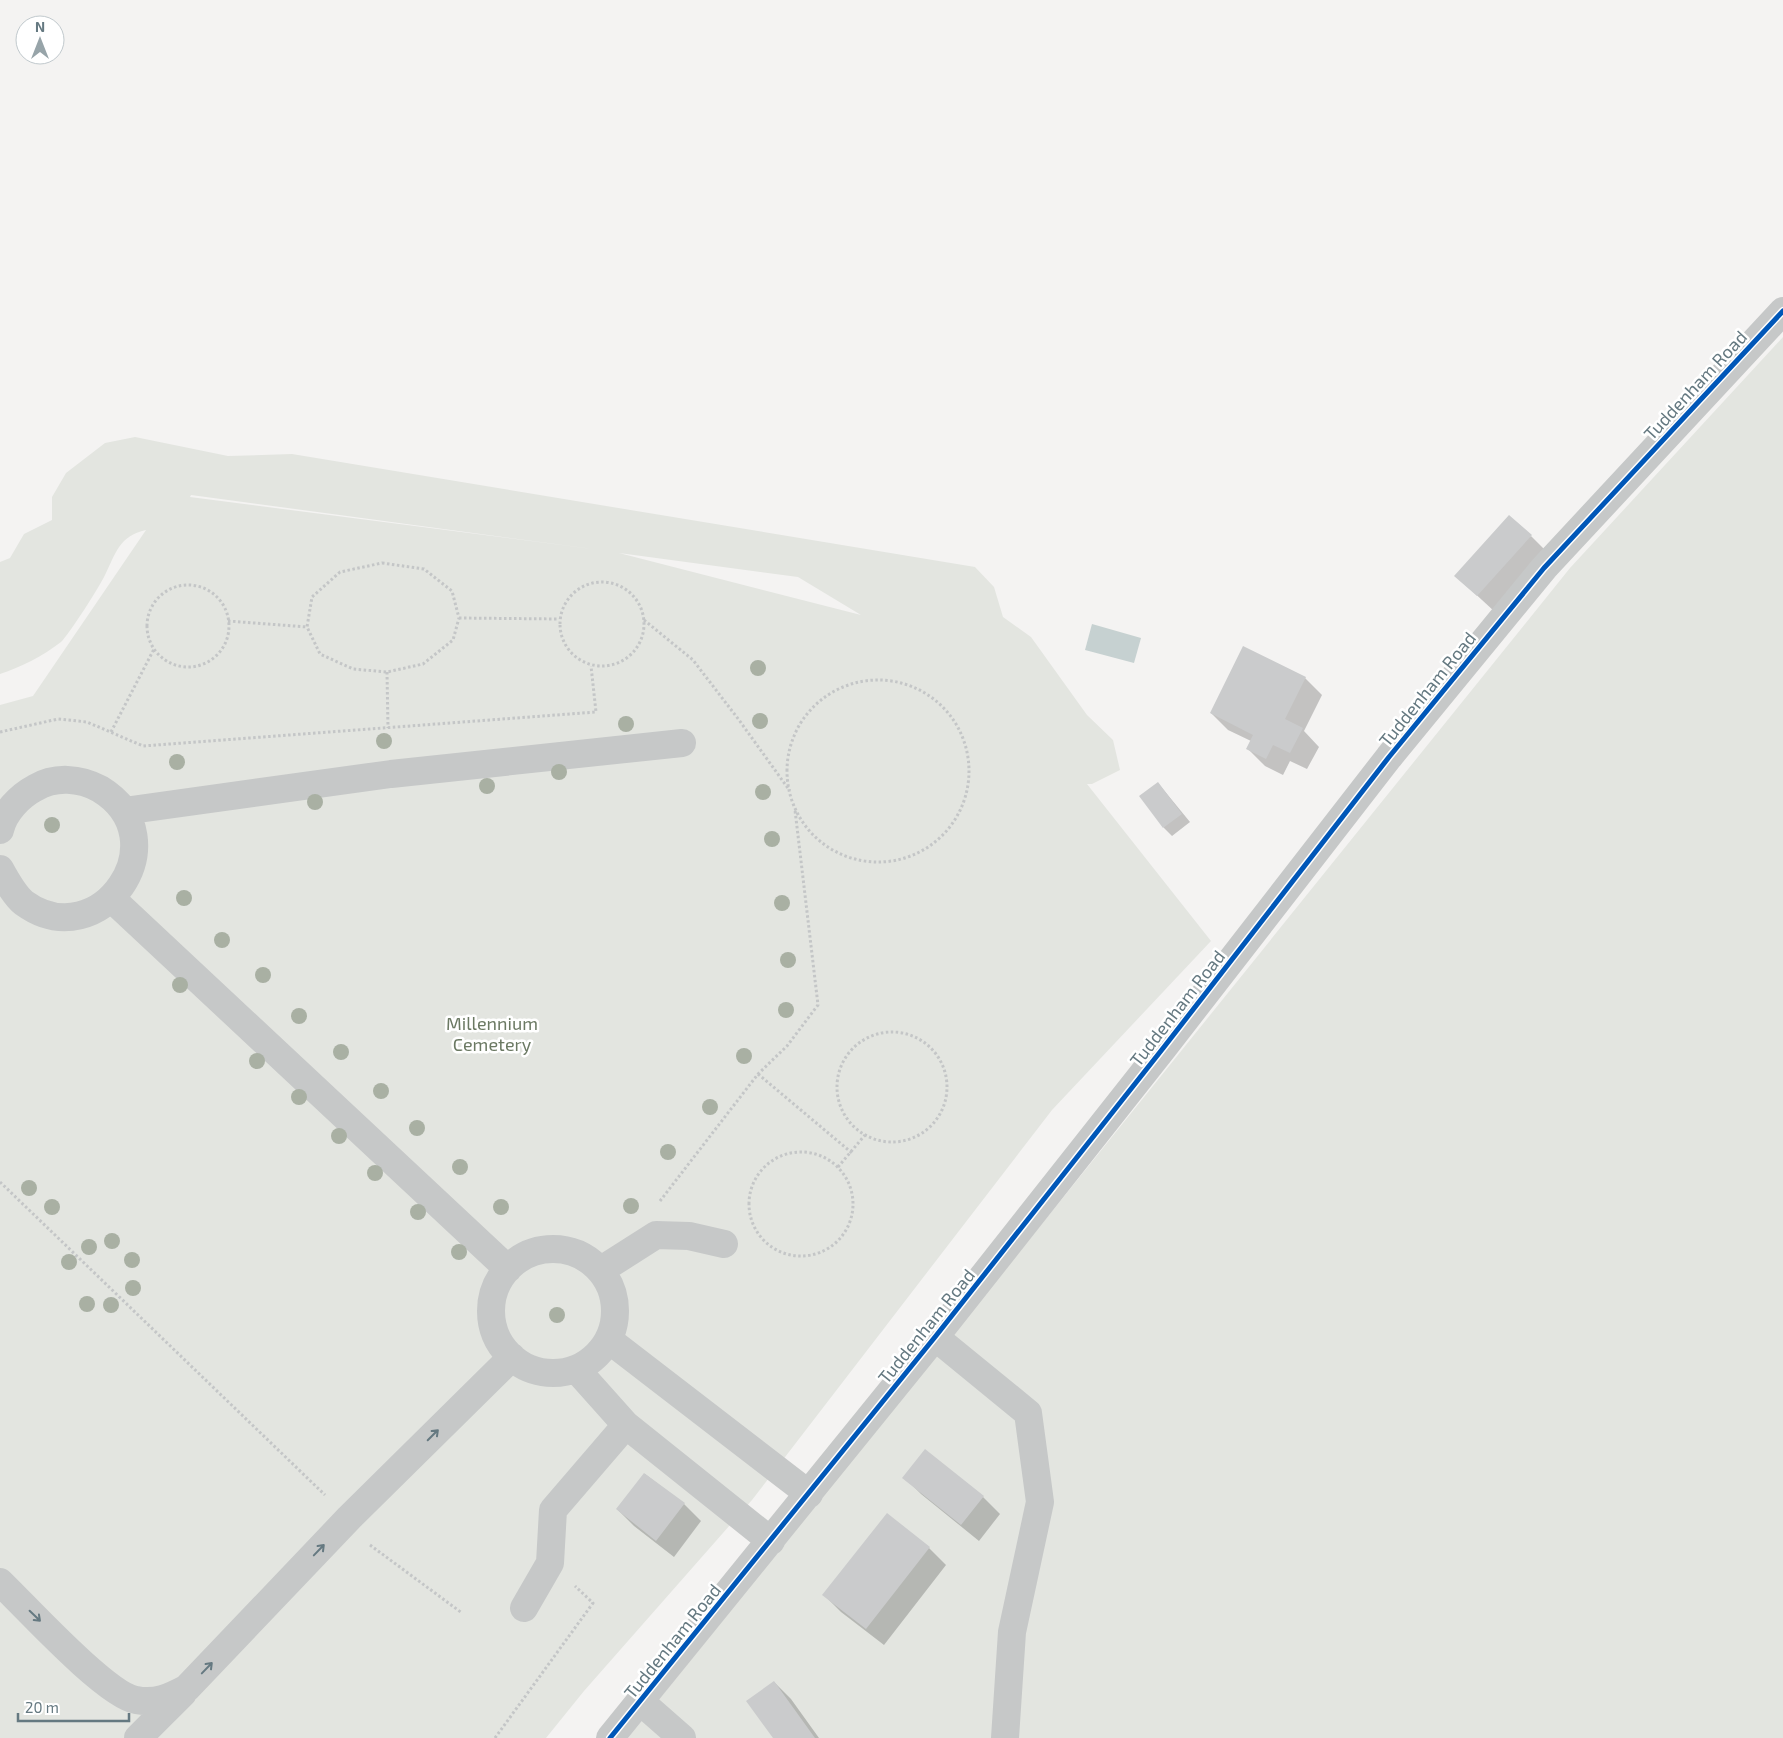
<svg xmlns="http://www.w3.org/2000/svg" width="1783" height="1738" font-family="'Exo 2',sans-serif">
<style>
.green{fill:#e3e5e0;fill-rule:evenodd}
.water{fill:#c6d1d1}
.shadow{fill:#0003}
.building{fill:#cacbcc}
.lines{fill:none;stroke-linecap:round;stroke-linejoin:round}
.path{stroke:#c4c6c7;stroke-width:3;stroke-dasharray:2.5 2.5;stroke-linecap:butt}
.minor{stroke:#c6c8c8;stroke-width:28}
.cycleway-casing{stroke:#fff;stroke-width:8}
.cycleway{stroke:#0057b8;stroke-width:5}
.tree{fill:#a9b0a3}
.oneway{stroke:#657981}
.labels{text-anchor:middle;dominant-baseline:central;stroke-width:5;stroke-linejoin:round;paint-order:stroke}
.street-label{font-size:18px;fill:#657981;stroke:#fff}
.park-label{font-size:18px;fill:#6b7963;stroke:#fff}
</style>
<rect width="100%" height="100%" fill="#f4f3f2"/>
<path class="green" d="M1783,337V1738H628L1570,568Z
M135,437L228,456L292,454L975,567L994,587L1003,617L1031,637L1087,715L1113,740L1120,770L1092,784H1087L1211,941L1052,1110L752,1500L584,1691L546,1738H0V705L33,696L146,530C119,536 116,553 105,575C100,586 68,636 61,642C43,656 21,667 0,674V562L10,558L24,534L52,520V497L66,473L105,443ZM191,495L600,550L190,497ZM619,553L798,577L861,615Z"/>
<path class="water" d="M1092,624L1141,638L1134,663L1085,650Z"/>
<path class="shadow" d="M1531,536L1548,553L1495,612L1456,576Z
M1305,678L1322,695L1304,731L1319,747L1307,769L1290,761L1283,775L1265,766L1248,749L1251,741L1228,730L1211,713Z
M1158,783L1190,822L1172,836L1164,828Z
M926,1451L983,1497L1000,1514L979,1541L921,1494L904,1477Z
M645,1474L684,1504L701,1521L674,1557L634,1526L617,1509Z
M887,1515L929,1548L946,1565L884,1645L841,1612L824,1595Z
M774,1682L791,1699L819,1738H774Z"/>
<path class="building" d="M1509,515L1532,535L1477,596L1454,576Z
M1243,646L1306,677L1285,719L1303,728L1290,753L1273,745L1266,759L1246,749L1253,735L1210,713Z
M1158,782L1182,814L1163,828L1139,796Z
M925,1449L984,1496L961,1525L902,1478Z
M644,1473L685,1503L656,1541L616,1509Z
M887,1513L930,1547L866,1629L822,1595Z
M774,1681L815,1738H773L746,1701Z"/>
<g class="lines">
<path class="path" d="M382,563L424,569L452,591L459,618L453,640L423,664L387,672L353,669L320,654L307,627L312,597L340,572Z
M560 624a42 42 0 1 1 84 0a42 42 0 1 1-84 0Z
M147 626a41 41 0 1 1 82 0a41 41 0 1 1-82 0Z
M459,618L559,619
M644,620L693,660L739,720L790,791
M228,621L307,627
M387,672L388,728
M787 771a91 91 0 1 1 182 0a91 91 0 1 1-182 0Z
M0,732L58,719L87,722L143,746L596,712L591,666
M111,732L154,649
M837 1087a55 55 0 1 1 110 0a55 55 0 1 1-110 0Z
M758,1074L852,1153
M749 1204a52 52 0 1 1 104 0a52 52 0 1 1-104 0Z
M838,1167L865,1135
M0,1182L325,1495
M660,1201L758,1074L787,1046L818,1005L795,810
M370,1545L462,1613
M495,1738L593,1603L575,1586"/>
<path class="minor" d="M124,811L391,774L682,743
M0,830C4,812 20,796 35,788C55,776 80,778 100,789C182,839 100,958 24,903C15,896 6,880 0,869
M112,899L508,1269
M491 1311a62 62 0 1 1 124 0a62 62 0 1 1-124 0Z
M601,1270L656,1235L689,1236L724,1244
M935,1337L1028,1413L1040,1502L1012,1632L1005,1738
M609,1340L809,1494
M576,1369L626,1425L771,1541
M0,1582C26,1607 106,1695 136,1700C156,1704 170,1697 187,1688L349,1518L512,1357
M524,1608L550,1563L553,1510L626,1425
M641,1702L682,1738
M138,1738L183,1693
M610,1738L935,1337L1164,1047L1389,757L1544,568L1783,311"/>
<defs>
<path id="cycleway" d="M610,1738L935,1337L1164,1047L1389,757L1544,568L1783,311"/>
</defs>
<use href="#cycleway" class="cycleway-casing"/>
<use href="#cycleway" class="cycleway"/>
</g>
<g class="tree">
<circle cx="758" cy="668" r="8"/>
<circle cx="760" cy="721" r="8"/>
<circle cx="626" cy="724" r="8"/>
<circle cx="384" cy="741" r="8"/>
<circle cx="177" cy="762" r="8"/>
<circle cx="559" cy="772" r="8"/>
<circle cx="487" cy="786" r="8"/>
<circle cx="763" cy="792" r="8"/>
<circle cx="315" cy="802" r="8"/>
<circle cx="52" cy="825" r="8"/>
<circle cx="772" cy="839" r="8"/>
<circle cx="184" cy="898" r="8"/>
<circle cx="782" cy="903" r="8"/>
<circle cx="222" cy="940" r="8"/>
<circle cx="788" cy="960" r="8"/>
<circle cx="263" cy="975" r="8"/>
<circle cx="180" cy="985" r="8"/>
<circle cx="786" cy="1010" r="8"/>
<circle cx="299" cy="1016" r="8"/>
<circle cx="341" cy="1052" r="8"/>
<circle cx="744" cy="1056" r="8"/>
<circle cx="257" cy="1061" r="8"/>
<circle cx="381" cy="1091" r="8"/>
<circle cx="299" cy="1097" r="8"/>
<circle cx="710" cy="1107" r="8"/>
<circle cx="417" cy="1128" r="8"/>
<circle cx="339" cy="1136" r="8"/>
<circle cx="668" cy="1152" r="8"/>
<circle cx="460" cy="1167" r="8"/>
<circle cx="375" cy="1173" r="8"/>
<circle cx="29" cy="1188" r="8"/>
<circle cx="631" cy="1206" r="8"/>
<circle cx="52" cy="1207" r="8"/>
<circle cx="501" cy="1207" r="8"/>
<circle cx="418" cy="1212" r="8"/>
<circle cx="112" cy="1241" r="8"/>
<circle cx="89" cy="1247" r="8"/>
<circle cx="459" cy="1252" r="8"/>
<circle cx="132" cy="1260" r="8"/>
<circle cx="69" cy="1262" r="8"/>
<circle cx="133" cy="1288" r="8"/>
<circle cx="87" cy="1304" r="8"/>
<circle cx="111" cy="1305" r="8"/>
<circle cx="557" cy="1315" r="8"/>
</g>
<defs><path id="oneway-shaft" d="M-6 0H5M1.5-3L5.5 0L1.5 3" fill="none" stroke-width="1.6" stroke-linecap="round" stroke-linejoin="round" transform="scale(1.25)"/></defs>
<g class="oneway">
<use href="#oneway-shaft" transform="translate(433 1435) rotate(-45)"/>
<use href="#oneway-shaft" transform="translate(319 1550) rotate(-46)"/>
<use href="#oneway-shaft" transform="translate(35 1616) rotate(44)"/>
<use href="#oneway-shaft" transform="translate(207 1668) rotate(-46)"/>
</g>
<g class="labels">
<g class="street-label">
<text transform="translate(1695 385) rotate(-47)">Tuddenham Road</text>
<text transform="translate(1427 689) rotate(-51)">Tuddenham Road</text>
<text transform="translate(1177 1008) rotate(-52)">Tuddenham Road</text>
<text transform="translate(926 1326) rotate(-51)">Tuddenham Road</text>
<text transform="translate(672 1641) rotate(-51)">Tuddenham Road</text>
</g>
<g class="park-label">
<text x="492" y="1023">Millennium<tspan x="492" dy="21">Cemetery</tspan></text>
</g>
</g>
<g transform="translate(40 40)"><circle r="24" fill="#ffffff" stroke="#c1c9cd"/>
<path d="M0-4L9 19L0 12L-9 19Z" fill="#97a4a9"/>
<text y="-8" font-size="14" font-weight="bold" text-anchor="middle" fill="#657981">N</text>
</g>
<path d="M18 1713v8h111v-8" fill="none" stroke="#657981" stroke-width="2.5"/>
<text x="25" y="1713" font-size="15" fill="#657981" stroke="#ffffff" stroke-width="4" paint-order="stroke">20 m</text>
</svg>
